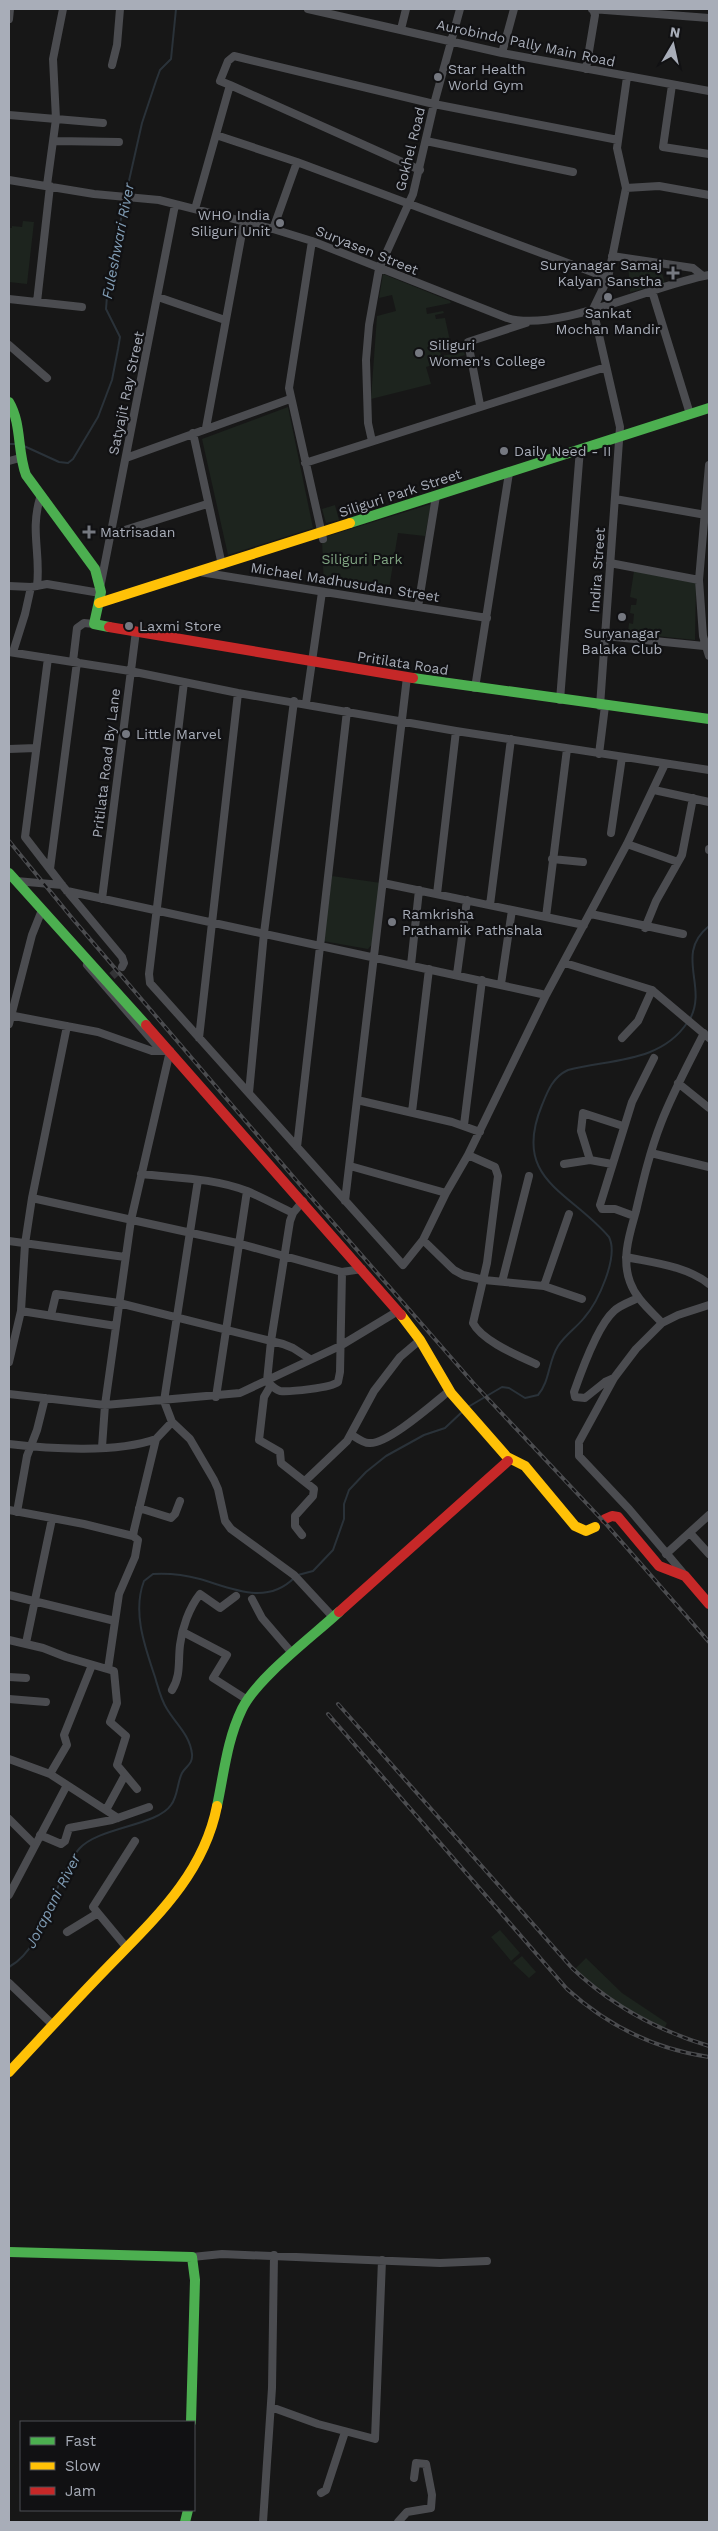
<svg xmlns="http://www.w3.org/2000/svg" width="718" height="2531" font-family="'Work Sans',sans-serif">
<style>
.green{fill:#1d241e}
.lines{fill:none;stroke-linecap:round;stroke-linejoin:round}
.stream{stroke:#2a3239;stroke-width:2}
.street-tunnel{stroke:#343537;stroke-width:8;stroke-dasharray:8 4;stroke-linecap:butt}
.street{stroke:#4b4c50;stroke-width:8}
.fast{stroke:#4caf50;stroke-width:10}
.slow{stroke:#ffc107;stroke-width:10}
.jam{stroke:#c62828;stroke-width:10}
.rail-casing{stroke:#4b4c4f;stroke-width:4}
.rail{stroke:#111113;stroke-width:2;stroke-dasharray:5.5;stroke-linecap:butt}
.poi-dot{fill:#757880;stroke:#111113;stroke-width:2}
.labels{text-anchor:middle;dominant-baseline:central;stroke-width:4.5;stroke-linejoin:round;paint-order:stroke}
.street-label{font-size:14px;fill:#a8adb8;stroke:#111113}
.poi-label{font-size:14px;fill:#a8adb8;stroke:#111113;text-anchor:start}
.park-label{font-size:14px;fill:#7fa381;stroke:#111113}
.water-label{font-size:15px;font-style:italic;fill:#7f9bb3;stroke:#111113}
</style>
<rect width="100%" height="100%" fill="#171717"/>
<path class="green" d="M23,221L34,222L27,284L9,282V228H12V226L22,227Z
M628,262L660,266L665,284L630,292Z
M383,274L450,301L451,303L426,308L427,314L443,311L444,313L435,315L436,319L445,318L450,341L440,344L441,348L451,346V348L440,350L441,356L464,352L465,355L426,367L431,384L371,399L377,316L396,311L392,295L379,298Z
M288,407L313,528L228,555L202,439Z
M431,504L425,536L398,533L388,595L324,586L322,541L325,537Z
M335,505L339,520L326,523L322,509Z
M634,571L696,583L695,640L628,633L629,623L633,624L634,614L630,613L631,605H636L637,599L630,597Z
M332,876L381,883L373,943L368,949L323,941Z
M500,1930L520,1953L511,1961L491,1937Z
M522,1956L536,1972L529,1978L513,1963Z
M586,1958L622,1993L667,2023L664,2029C630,2017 601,1994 575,1969Z"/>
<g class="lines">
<path class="stream" d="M126,194L142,123L156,81L160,70L171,59L176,9
M9,444H17
M24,446L59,462L68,463L73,459L98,417L112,380L118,349L120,337L106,309L107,296L116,268L118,234L125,199
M690,1019C708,986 674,954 709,926
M468,1407L502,1387L509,1388L525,1398L538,1395C550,1381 548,1362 558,1346C565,1335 576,1328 584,1318C598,1302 619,1257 609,1237C570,1191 511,1180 542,1105C548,1090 553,1077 568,1070C610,1059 660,1063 687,1023
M298,1575L313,1571L333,1550L344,1519V1504L349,1490L366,1472L386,1456L424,1435L445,1428L462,1412
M9,1967C47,1946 51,1882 79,1849C98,1827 157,1826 171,1805C178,1796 177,1783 182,1773C186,1766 193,1764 192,1754C190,1735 176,1724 167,1709C161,1700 158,1687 155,1677C145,1647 132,1612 144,1581L153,1574C169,1573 185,1575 200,1579C231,1588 266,1606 294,1578"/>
<path class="street-tunnel" d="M112,976L122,967"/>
<path class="street" d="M308,9L502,53L709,91
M592,9L709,18
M9,19L10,9
M401,29L406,9
M502,53L514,9
M112,65L117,45L120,9
M586,69L595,15L593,9
M230,85L420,170
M672,85L663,147L709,154
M9,115L103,123
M216,135L297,162L608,278
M55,141L119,142
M426,141L573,172
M9,180L94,194L159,200L273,229L312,241L507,318C558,333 655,284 709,275
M47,185L56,119L53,59L63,9
M626,188L617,148L627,77
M195,209L230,85L220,81L228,61L234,56L434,104L618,140
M273,229L297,162
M312,241L289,388L323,539
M612,256L693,268L703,276
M652,291L690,414
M158,297L225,320
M9,299L82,307
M37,302L50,186
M9,345L47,378
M480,405L468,342L526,323
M206,428L244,222
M193,433L222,565
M372,441L368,423L366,360L369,325L379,269L413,194L434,104L460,9
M126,458L290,399
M9,461L20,458
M305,463L606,367
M709,465L699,580L703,636L709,656
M615,499L706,515
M109,535L207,504
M610,563L699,580
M200,572L487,618
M101,583L175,205
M9,586L31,587L47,584L100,593
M37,586C41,554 30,531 40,498
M418,607L436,496
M605,636L704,646
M9,652L130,671L238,693L456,731L709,770
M13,652L25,614L31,587
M48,658L25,837L62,885L122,957L124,963L122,967
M73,661L77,628L84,623L94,624
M184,682L149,974L150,983L403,1265L423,1240L446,1193L468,1155L546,995L627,844L665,764
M475,688L509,473
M560,700L580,449
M306,703L322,592
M600,706L620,427L593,309L608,278L626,188L659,186L709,195
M9,749L36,748
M599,754L605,706
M654,790L709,802
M611,833L622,757
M627,844L678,862
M709,849V850
M552,859L583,862
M50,869L77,662
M16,881L62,885
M383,883L584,925
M67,891L546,995
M437,894L456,731
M102,899L136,631
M490,905L511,739
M591,914L683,934
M546,917L567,749
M645,928L656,901L682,855L693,798
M565,963L652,990L709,1038
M87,965L156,1045L166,1049
M411,965L419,890
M457,974L467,900
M501,984L512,910
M9,1015L98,1032L152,1051H169
M9,1024L32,935L42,910
M199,1038L238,693
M622,1038L638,1021L652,990
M678,1083L709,1108
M249,1093L264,933L294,701
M357,1100L452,1122L480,1132
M412,1112L429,969
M464,1125L482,980
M297,1147L347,711
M651,1153L709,1167
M468,1155L495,1167L498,1176L487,1263L473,1323C482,1341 519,1356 536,1364
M590,1160L581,1131L583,1113L623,1126
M564,1164L590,1160L612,1164
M350,1166L446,1193
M141,1174C176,1178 214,1178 247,1191C263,1198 278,1206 293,1213
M198,1180L164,1401L172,1422L190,1439L214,1480L218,1489L225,1521L231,1529L294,1575L332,1616
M32,1198L237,1243L342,1272L362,1269
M303,1201L293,1213L290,1221L271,1341L267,1381C271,1385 274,1389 280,1391C289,1392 331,1388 338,1382L340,1372L342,1272
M345,1201L407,677
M634,1216L615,1209H602L600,1205L632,1102L654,1058
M423,1240L454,1270L463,1275L484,1280L544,1286L582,1299
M9,1241L125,1257
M626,1257C655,1263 686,1266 709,1284
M502,1282L529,1176
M544,1286L569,1214
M21,1311L116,1326
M51,1315L56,1294L119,1303L283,1344L293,1348L310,1359
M662,1323L678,1315L709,1305
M9,1362L21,1311L25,1244L32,1198L67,1026
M614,1378L605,1382L585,1398L575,1397L574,1392C581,1372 598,1325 614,1311C620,1305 630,1302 638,1298
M271,1385L264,1397L259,1440L280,1452L281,1463L314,1489L313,1496L295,1516V1526L302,1535
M9,1394L105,1405L240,1393L340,1346L398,1311
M216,1397L247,1191
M352,1435C357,1438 363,1443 369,1443C387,1445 434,1403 449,1391
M9,1444C50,1449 118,1453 156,1439
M102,1447L105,1405L131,1220L170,1051
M305,1481L347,1441L374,1391L400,1357L420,1340
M139,1508L171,1518L175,1514L180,1501
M9,1510L84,1524L133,1536
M17,1512L27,1456L37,1430L45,1398
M690,1533L709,1554
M666,1554L709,1515
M684,1574L629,1509L579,1456V1442L614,1378L636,1349L662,1323C650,1310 636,1299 630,1282C621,1258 630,1233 636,1211C643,1181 650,1151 661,1123C673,1092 689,1063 704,1033
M9,1595L115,1621
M252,1599L262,1618L292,1653
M183,1632L227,1655L213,1678L246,1699
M9,1640L43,1648L66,1657L114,1671L117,1703L110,1722L126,1736L117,1765L137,1789
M26,1643L52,1519
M108,1669L119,1594L135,1557L138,1540L133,1536L134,1530L156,1439L172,1422
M9,1677L26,1678
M172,1690C181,1676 178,1661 180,1645C182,1628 189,1608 200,1594L220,1608L236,1596
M9,1699L46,1702
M9,1759L50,1774L118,1818
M50,1774L67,1745L64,1735L92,1665
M106,1810L125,1775
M9,1819L35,1845
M40,1835L61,1844L65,1841L69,1828L112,1820L149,1807
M9,1895L67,1785
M67,1932L98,1913
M127,1948L93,1907L135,1841
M9,1983L53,2025
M192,2257L222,2254L440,2263L487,2261
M271,2407L318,2424L375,2439L382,2260
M321,2493L326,2490L345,2432
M263,2522L272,2388L274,2255
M398,2522L407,2512L431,2508L432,2495L426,2464L416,2463L414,2478"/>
<path class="fast" d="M9,402C22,424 17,451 26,475L95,569L101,592L94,624L109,627
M350,523L709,408
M413,678L709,719
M9,873L146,1025
M217,1806C224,1773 227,1740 242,1709C257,1678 312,1637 339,1612
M9,2252L192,2257L195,2280L191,2422
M185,2522L188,2510"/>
<path class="slow" d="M99,603L350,523
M401,1315L420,1340L451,1393L507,1457L525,1466L575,1526L586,1531L595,1527
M9,2072C40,2039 71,2005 103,1972C151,1922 203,1877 217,1806"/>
<path class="jam" d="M109,627L413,678
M146,1025L401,1315
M605,1519L612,1516L618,1517L659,1566L685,1576L709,1604
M339,1612L508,1461"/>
<defs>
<path id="rail" d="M9,841L72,918L296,1180L475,1385L606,1524L709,1642
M338,1704L572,1968C612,2006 656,2030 709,2046
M328,1714L567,1989C608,2026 654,2049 709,2057"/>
</defs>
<use href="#rail" class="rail-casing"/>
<use href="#rail" class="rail"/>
</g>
<g class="poi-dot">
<circle cx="438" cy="77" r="5"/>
<circle cx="280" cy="223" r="5"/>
<path d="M670.5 265.5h5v5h5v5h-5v5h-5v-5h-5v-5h5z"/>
<circle cx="608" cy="297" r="5"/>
<circle cx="419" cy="353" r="5"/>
<circle cx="504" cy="451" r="5"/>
<path d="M86.5 524.5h5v5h5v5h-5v5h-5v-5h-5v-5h5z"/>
<circle cx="622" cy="617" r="5"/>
<circle cx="129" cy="626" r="5"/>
<circle cx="126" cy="734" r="5"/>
<circle cx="392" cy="922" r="5"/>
</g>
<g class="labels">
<g class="street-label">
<text transform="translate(526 43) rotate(12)">Aurobindo Pally Main Road</text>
<text transform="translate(410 149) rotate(-76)">Gokhel Road</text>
<text transform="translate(367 250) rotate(22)">Suryasen Street</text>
<text transform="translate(126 393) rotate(-78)">Satyajit Ray Street</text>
<text transform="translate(400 493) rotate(-18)">Siliguri Park Street</text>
<text transform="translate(597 570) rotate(-86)">Indira Street</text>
<text transform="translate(345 582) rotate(9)">Michael Madhusudan Street</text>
<text transform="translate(403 663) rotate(9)">Pritilata Road</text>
<text transform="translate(106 763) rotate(-83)">Pritilata Road By Lane</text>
</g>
<g class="poi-label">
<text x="448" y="69">Star Health<tspan x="448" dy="16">World Gym</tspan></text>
<text x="270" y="215" text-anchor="end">WHO India<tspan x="270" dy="16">Siliguri Unit</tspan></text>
<text x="662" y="265" text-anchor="end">Suryanagar Samaj<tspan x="662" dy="16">Kalyan Sanstha</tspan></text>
<text x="608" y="313" text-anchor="middle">Sankat<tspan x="608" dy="16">Mochan Mandir</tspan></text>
<text x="429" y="345">Siliguri<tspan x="429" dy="16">Women's College</tspan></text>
<text x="514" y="451">Daily Need - II</text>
<text x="100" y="532">Matrisadan</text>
<text x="139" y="626">Laxmi Store</text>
<text x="622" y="633" text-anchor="middle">Suryanagar<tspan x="622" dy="16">Balaka Club</tspan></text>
<text x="136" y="734">Little Marvel</text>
<text x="402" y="914">Ramkrisha<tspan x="402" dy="16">Prathamik Pathshala</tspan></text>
</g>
<g class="park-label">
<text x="362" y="559">Siliguri Park</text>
</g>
<g class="water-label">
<text transform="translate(118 241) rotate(-79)">Fuleshwari River</text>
<text transform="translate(53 1901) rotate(-63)">Jorapani River</text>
</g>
</g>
<rect width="718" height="2531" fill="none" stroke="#a8adb8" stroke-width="20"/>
<rect x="20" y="2421" width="175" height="90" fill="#111113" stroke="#4d4f55"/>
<rect x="30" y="2437" width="25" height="8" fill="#4caf50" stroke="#4d4f55"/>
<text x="65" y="2446" font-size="15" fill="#a8adb8">Fast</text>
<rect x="30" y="2462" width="25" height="8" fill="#ffc107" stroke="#4d4f55"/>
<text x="65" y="2471" font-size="15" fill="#a8adb8">Slow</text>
<rect x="30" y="2487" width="25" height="8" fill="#c62828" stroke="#4d4f55"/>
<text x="65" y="2496" font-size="15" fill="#a8adb8">Jam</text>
<g transform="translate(673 45) rotate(9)" stroke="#111113" stroke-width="4" paint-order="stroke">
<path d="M0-4L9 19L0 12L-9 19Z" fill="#a8adb8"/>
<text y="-8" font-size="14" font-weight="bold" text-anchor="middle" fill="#a8adb8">N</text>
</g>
</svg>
